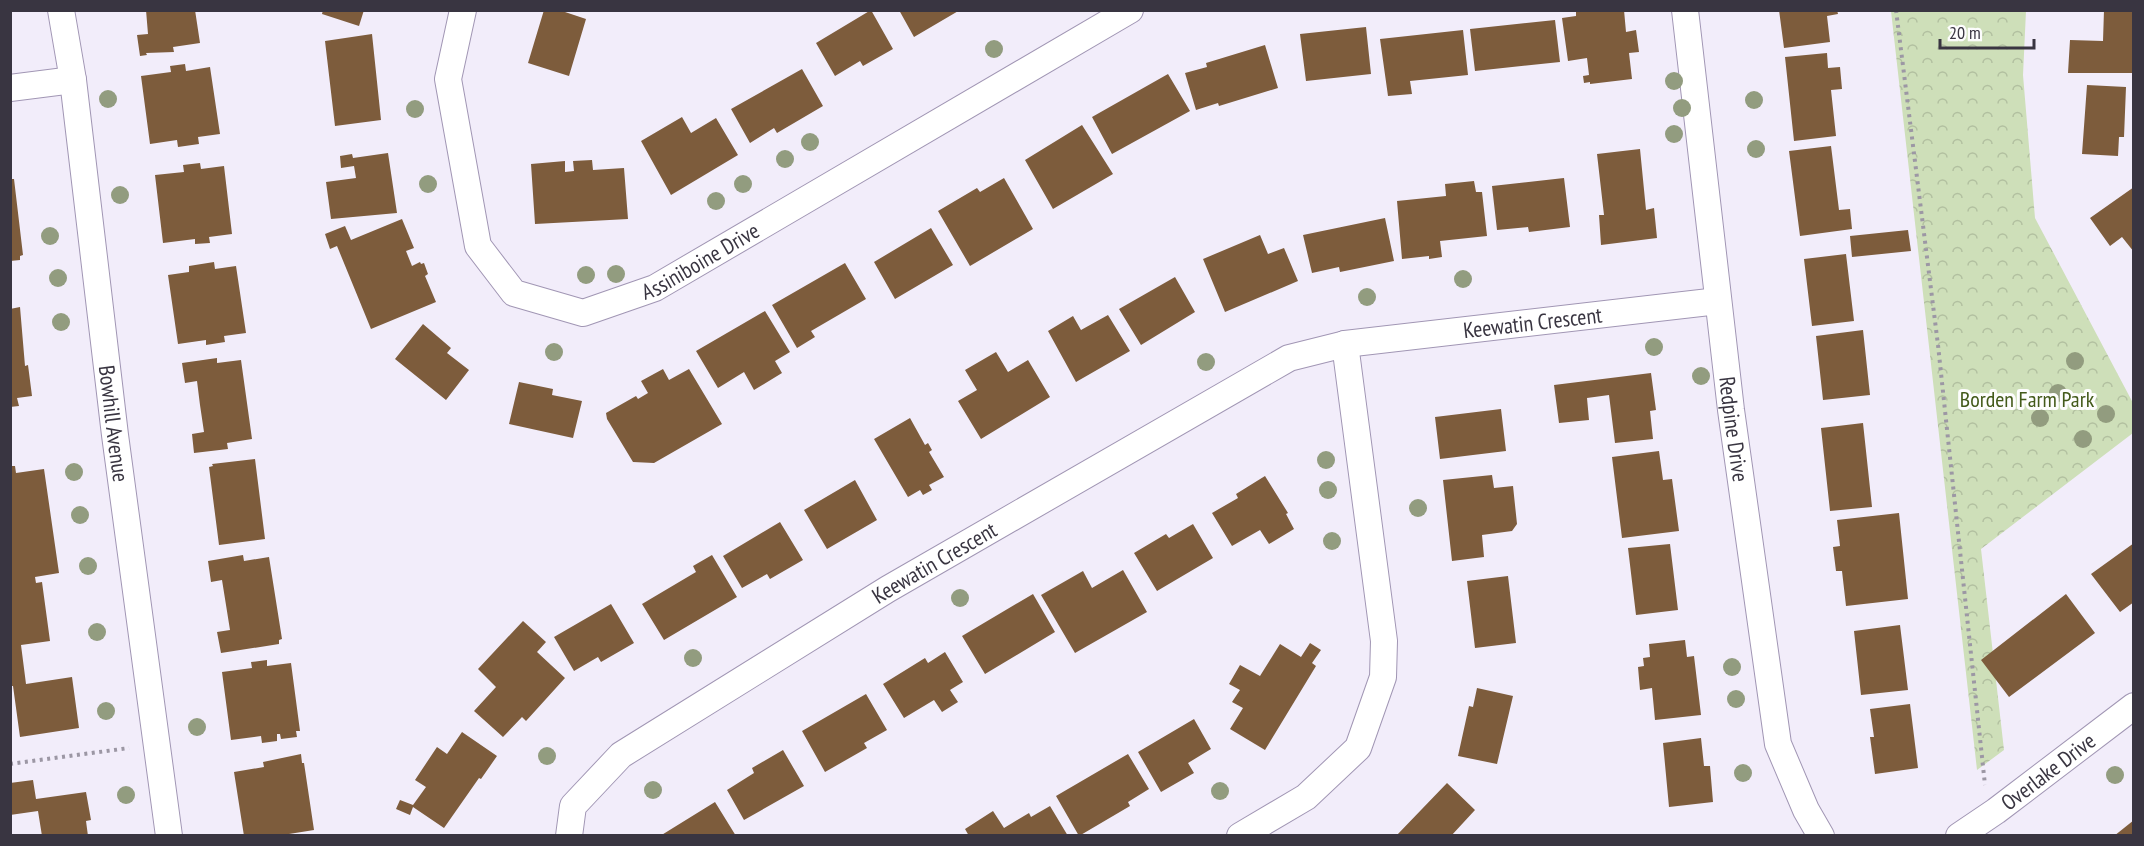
<svg xmlns="http://www.w3.org/2000/svg" width="2144" height="846" font-family="'PT Sans Narrow',sans-serif">
<style>
.forest{fill:url(#forest-crowns)}
.building{fill:#7d5c3c}
.lines{fill:none;stroke-linecap:round;stroke-linejoin:round}
.street-casing{stroke:#a196b4;stroke-width:28}
.path{stroke:#9c97a4;stroke-width:4;stroke-dasharray:3 4.5;stroke-linecap:butt}
.street{stroke:#fff;stroke-width:26}
.tree{fill:#929c7f}
.labels{text-anchor:middle;dominant-baseline:central;stroke-width:6;stroke-linejoin:round;paint-order:stroke}
.street-label{font-size:22px;fill:#393541;stroke:#fdfdfd}
.park-label{font-size:22px;fill:#435a1a;stroke:#fdfdfd}
</style>
<defs>
<pattern id="forest-crowns" width="20" height="18" patternUnits="userSpaceOnUse" patternTransform="scale(1.5)"><rect width="20" height="18" fill="#cedfb9"/><path d="M2 6a3 3 0 1 1 6 0M12 15a3 3 0 1 1 6 0" fill="none" stroke="#b2c0a0"/></pattern>
</defs>
<rect width="100%" height="100%" fill="#f2edfa"/>
<path class="forest" d="M1891,11H2026L2023,75L2035,218L2133,403V433L1981,549L2004,750L1977,770Z"/>
<path class="building" d="M146,10H195L200,43L173,47L174,52L146,53L147,55L140,56L137,35L148,34Z
M323,10H364L359,26L322,14Z
M544,10H559L586,19L569,76L528,63Z
M871,10L893,49L863,66L860,61L835,76L816,43Z
M899,10H960L914,37Z
M1576,10H1624L1626,32L1636,30L1639,52L1629,53L1632,79L1590,84V82L1584,83L1583,76L1589,75L1587,58L1568,61L1562,18L1576,16Z
M1779,10H1837L1838,14L1827,16L1830,42L1784,48Z
M2104,10H2134V73H2068L2070,40L2103,41Z
M1555,20L1560,62L1475,71L1470,29Z
M1366,27L1371,74L1306,81L1300,34Z
M1463,30L1468,75L1410,81L1412,94L1388,96L1380,39Z
M372,34L381,120L335,126L325,41Z
M1265,45L1278,88L1219,106L1218,103L1196,110L1185,73L1207,67L1206,63Z
M1827,53L1828,68L1840,67L1842,89L1831,90L1836,136L1794,141L1785,57Z
M185,64L186,71L210,67L220,134L198,137L199,144L178,147L177,140L150,144L141,76L171,72L170,66Z
M802,69L823,106L777,133L774,128L750,143L731,109Z
M1168,74L1190,111L1112,154L1092,117Z
M2087,85L2126,87L2124,137H2119L2118,156L2082,154Z
M682,117L691,133L716,118L738,155L671,195L641,141Z
M1082,125L1113,174L1053,209L1025,160Z
M1831,146L1839,210L1850,209L1852,229L1800,236L1789,151Z
M1640,149L1646,210L1654,208L1657,238L1601,245L1599,215H1604L1597,154Z
M388,153L397,213L331,219L326,182L356,178L354,166L341,168L340,156L352,154L353,158Z
M592,160L593,170L624,168L628,219L535,224L531,164L565,161V172L574,171L573,161Z
M200,163L201,169L224,166L232,234L209,237L210,243L195,244V239L163,243L155,175L184,172L183,165Z
M1004,178L1033,229L970,266L938,211L977,188L980,192Z
M1564,178L1570,227L1529,232L1528,227L1497,230L1492,186Z
M10,179H14L23,255L20,256V260L10,261Z
M1474,181L1476,192H1482L1487,236L1440,241L1442,257L1429,259V256L1402,259L1397,201L1446,196L1445,184Z
M2134,187V252L2122,237L2110,246L2090,218Z
M1385,218L1394,261L1340,272L1339,267L1312,273L1303,235Z
M402,219L414,248L406,251L412,266L420,262L421,264L424,263L428,274L425,276L436,302L371,329L337,246L330,249L325,234L345,226L351,240Z
M931,228L953,265L895,299L874,262Z
M1908,230L1911,251L1852,257L1850,236Z
M1260,235L1268,254L1284,248L1298,281L1225,312L1203,259Z
M1846,254L1854,321L1812,326L1804,259Z
M214,262L215,269L236,266L246,333L224,336L225,342L206,345V340L178,344L168,275L189,272V266Z
M845,263L866,299L811,331L815,337L797,348L772,305Z
M1175,277L1195,312L1141,345L1119,309Z
M20,307L25,366L28,365L32,396L17,398L19,406L10,407V309Z
M765,311L790,352L775,361L782,373L754,390L744,372L718,388L696,351Z
M1108,315L1130,351L1076,382L1048,331L1073,316L1081,330Z
M423,324L451,348L447,353L469,370L446,400L395,359Z
M1863,330L1870,395L1823,400L1816,336Z
M996,352L1008,372L1028,360L1050,397L981,439L958,401L977,390L965,370Z
M217,358V363L241,360L252,439L227,443L228,449L194,453L192,434L204,432L200,405L197,381L185,383L182,363Z
M663,369L669,380L689,369L722,424L654,463L633,462L607,419L606,413L636,396L638,399L648,393L641,381Z
M1651,373L1656,410L1650,411L1653,439L1615,443L1609,395L1587,398L1589,420L1559,423L1554,385Z
M519,382L553,389L552,395L582,401L573,438L509,424Z
M1501,409L1506,451L1440,459L1435,417Z
M910,418L925,445L928,443L932,450L929,452L944,477L929,485L932,490L923,495L920,490L908,497L874,439Z
M1863,423L1872,507L1830,511L1821,428Z
M1659,451L1663,480L1672,479L1679,531L1622,538L1612,457Z
M255,459L265,539L219,545L209,467L213,466L212,464Z
M10,466H15L16,473L44,469L59,573L35,577L36,583L42,582L50,641L21,645L26,684L72,677L79,728L20,737L13,686H10Z
M1492,475L1494,488L1513,486L1517,524L1512,531L1482,535L1484,557L1452,561L1443,480Z
M1265,476L1288,513L1286,514L1294,529L1269,544L1260,530L1232,546L1212,513L1238,498L1236,494Z
M855,480L877,520L827,549L804,510Z
M1899,513L1908,599L1846,606L1842,571H1836L1833,547L1840,546L1837,520Z
M780,522L803,560L770,579L767,574L742,588L723,556Z
M1193,524L1213,558L1157,591L1134,553L1166,534L1169,538Z
M2134,543V602L2120,612L2091,574Z
M1670,544L1678,610L1636,615L1628,548Z
M243,555L244,561L269,557L282,639L279,640V644L221,653L217,632L230,630L222,580L211,582L208,561Z
M712,555L737,597L664,640L642,604L696,572L693,566Z
M1123,570L1147,612L1075,653L1041,595L1083,571L1092,588Z
M1508,576L1516,643L1475,648L1467,581Z
M1033,594L1055,632L985,674L962,636Z
M2066,594L2095,633L2009,697L1981,660Z
M611,604L634,643L601,662L598,657L574,671L554,637Z
M523,621L546,642L537,652L565,678L526,721L522,717L503,737L474,711L496,687L478,669Z
M1900,625L1908,690L1861,695L1854,631Z
M1685,640L1687,657L1694,656L1701,715L1655,720L1652,688L1640,690L1638,667L1644,666L1643,658L1650,657L1649,644Z
M1310,643L1321,650L1312,663L1316,666L1265,750L1230,729L1243,708L1232,702L1240,690L1229,684L1240,665L1260,676L1280,644L1301,657Z
M945,652L963,682L950,690L958,702L942,712L934,700L904,718L883,684L925,658L928,663Z
M267,660V666L291,663L300,731H296L297,737L281,739L280,734H277V741L262,743L261,736L231,740L222,672L252,668L251,662Z
M1477,688L1513,696L1497,764L1458,756L1469,706L1473,707Z
M866,694L887,730L864,743L867,748L825,772L802,731Z
M1910,704L1918,768L1875,774L1870,737H1874L1870,709Z
M1194,719L1211,749L1188,763L1194,773L1161,792L1138,752Z
M462,732L497,756L481,779L479,778L444,828L413,807L410,815L396,809L400,800L413,805L426,787L415,780L437,747L447,754Z
M1701,738L1704,766H1710L1713,802L1669,807L1663,743Z
M783,750L804,786L744,820L727,790L754,773L752,768Z
M301,754L302,763H304L314,830L289,834L290,836H244L234,772L264,767L263,762Z
M1128,754L1149,789L1128,802L1130,806L1079,836L1056,796Z
M33,780L36,799L86,792L91,820L86,821L88,836H42L38,811L10,815V783Z
M1447,783L1475,810L1451,836H1396Z
M715,802L736,836H660Z
M1050,806L1068,836H969L965,829L993,811L1004,828L1029,813L1031,817Z
M2134,820V836H2114Z"/>
<g class="lines">
<defs>
<g id="street">
<path id="s1" d="M61,10L73,80L115,435L169,836"/>
<path id="s2" d="M463,10L448,79L478,246L514,293L583,313L655,288L1130,10"/>
<path id="s3" d="M1685,10L1731,410L1778,744L1806,810L1821,836"/>
<path d="M10,88L73,80"/>
<path id="s4" d="M569,836L573,806L621,755L888,589L1289,358L1345,344L1718,301"/>
<path d="M1240,836L1306,797L1358,748L1383,677L1384,641L1345,344"/>
<path id="s5" d="M1959,836L1996,811L2134,706"/>
</g>
</defs>
<use href="#street" class="street-casing"/>
<path class="path" d="M1896,10L1938,345L1985,785
M10,764L129,748"/>
<use href="#street" class="street"/>
</g>
<g class="tree">
<circle cx="994" cy="49" r="9"/>
<circle cx="1674" cy="81" r="9"/>
<circle cx="108" cy="99" r="9"/>
<circle cx="1754" cy="100" r="9"/>
<circle cx="1682" cy="108" r="9"/>
<circle cx="415" cy="109" r="9"/>
<circle cx="1674" cy="134" r="9"/>
<circle cx="810" cy="142" r="9"/>
<circle cx="1756" cy="149" r="9"/>
<circle cx="785" cy="159" r="9"/>
<circle cx="428" cy="184" r="9"/>
<circle cx="743" cy="184" r="9"/>
<circle cx="120" cy="195" r="9"/>
<circle cx="716" cy="201" r="9"/>
<circle cx="50" cy="236" r="9"/>
<circle cx="616" cy="274" r="9"/>
<circle cx="586" cy="275" r="9"/>
<circle cx="58" cy="278" r="9"/>
<circle cx="1463" cy="279" r="9"/>
<circle cx="1367" cy="297" r="9"/>
<circle cx="61" cy="322" r="9"/>
<circle cx="1654" cy="347" r="9"/>
<circle cx="554" cy="352" r="9"/>
<circle cx="2075" cy="361" r="9"/>
<circle cx="1206" cy="362" r="9"/>
<circle cx="1701" cy="376" r="9"/>
<circle cx="2058" cy="393" r="9"/>
<circle cx="2106" cy="414" r="9"/>
<circle cx="2040" cy="418" r="9"/>
<circle cx="2083" cy="439" r="9"/>
<circle cx="1326" cy="460" r="9"/>
<circle cx="74" cy="472" r="9"/>
<circle cx="1328" cy="490" r="9"/>
<circle cx="1418" cy="508" r="9"/>
<circle cx="80" cy="515" r="9"/>
<circle cx="1332" cy="541" r="9"/>
<circle cx="88" cy="566" r="9"/>
<circle cx="960" cy="598" r="9"/>
<circle cx="97" cy="632" r="9"/>
<circle cx="693" cy="658" r="9"/>
<circle cx="1732" cy="667" r="9"/>
<circle cx="1736" cy="699" r="9"/>
<circle cx="106" cy="711" r="9"/>
<circle cx="197" cy="727" r="9"/>
<circle cx="547" cy="756" r="9"/>
<circle cx="1743" cy="773" r="9"/>
<circle cx="2115" cy="775" r="9"/>
<circle cx="653" cy="790" r="9"/>
<circle cx="1220" cy="791" r="9"/>
<circle cx="126" cy="795" r="9"/>
</g>
<g class="labels">
<g class="street-label">
<text stroke="none"><textPath href="#s2" startOffset="500">Assiniboine Drive</textPath></text>
<text stroke="none"><textPath href="#s4" startOffset="1124">Keewatin Crescent</textPath></text>
<text stroke="none"><textPath href="#s1" startOffset="417">Bowhill Avenue</textPath></text>
<text stroke="none"><textPath href="#s3" startOffset="422">Redpine Drive</textPath></text>
<text stroke="none"><textPath href="#s4" startOffset="468">Keewatin Crescent</textPath></text>
<text stroke="none"><textPath href="#s5" startOffset="110">Overlake Drive</textPath></text>
</g>
<g class="park-label">
<text x="2027" y="399">Borden Farm Park</text>
</g>
</g>
<rect width="2144" height="846" fill="none" stroke="#393541" stroke-width="24"/>
<path d="M1940 39v9h94v-9" fill="none" stroke="#393541" stroke-width="3"/>
<text x="1949" y="39" font-size="18" fill="#393541" stroke="#fdfdfd" stroke-width="4.5" paint-order="stroke">20 m</text>
</svg>
